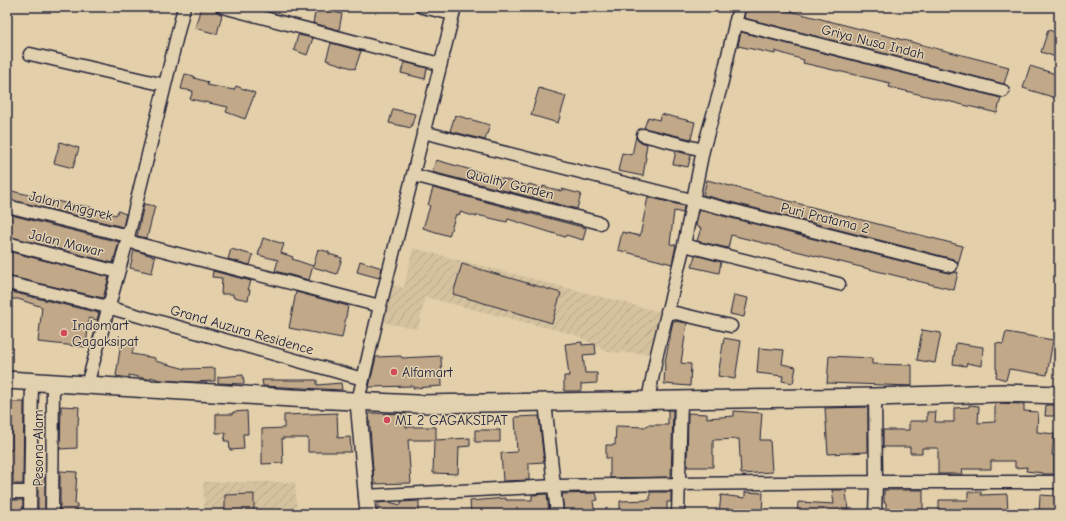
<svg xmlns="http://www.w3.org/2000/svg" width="1066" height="521" font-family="'Comic Neue',sans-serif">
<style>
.industrial{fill:url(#industrial-furrows)}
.building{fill:#c0a888;stroke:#22223b}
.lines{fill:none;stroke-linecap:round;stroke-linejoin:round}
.minor-casing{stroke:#22223b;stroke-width:15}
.tertiary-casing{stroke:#22223b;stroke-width:18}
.secondary-casing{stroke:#22223b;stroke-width:20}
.minor{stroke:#e2d1ae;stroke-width:12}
.tertiary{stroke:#e2d1ae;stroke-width:15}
.secondary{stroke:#e2d1ae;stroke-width:17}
.poi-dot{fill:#d1495b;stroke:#e2d1ae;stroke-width:1.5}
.labels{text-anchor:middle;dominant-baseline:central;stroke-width:3;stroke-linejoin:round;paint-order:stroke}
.street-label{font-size:14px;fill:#22223b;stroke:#e2d1ae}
.poi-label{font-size:14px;fill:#22223b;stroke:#e2d1ae;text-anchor:start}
</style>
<defs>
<pattern id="industrial-furrows" width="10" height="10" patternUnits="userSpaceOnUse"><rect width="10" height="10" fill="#d4c19e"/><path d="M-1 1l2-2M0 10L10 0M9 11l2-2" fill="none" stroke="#b6a689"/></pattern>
</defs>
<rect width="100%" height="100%" fill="#e3d0aa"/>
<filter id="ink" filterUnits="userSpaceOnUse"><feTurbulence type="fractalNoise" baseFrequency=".025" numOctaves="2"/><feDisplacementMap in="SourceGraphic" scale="8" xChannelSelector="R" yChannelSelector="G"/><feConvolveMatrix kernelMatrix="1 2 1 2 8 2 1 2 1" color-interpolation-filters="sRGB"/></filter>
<g filter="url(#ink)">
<path class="industrial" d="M413,248L664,313L656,354L607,352L576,335L425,297L418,329L380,322L390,284L404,288Z
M203,482H295L297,514H205Z"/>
<path class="building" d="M201,7L216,8L217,12L222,15L217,34L195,28Z
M746,7H774L1009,67L1004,84L744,18Z
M316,8L342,14L339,30L313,23Z
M1048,30L1059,33V46L1056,57L1041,52Z
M741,32L1001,98L997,113L889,87L890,83L803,63L804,60L775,51V54L738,46Z
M298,35L313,38L307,55L294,50Z
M331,43L361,51L355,69L326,60Z
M404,62L427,68L425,79L401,73Z
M1030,66L1059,75V99L1023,88Z
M185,74L194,76V78L208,82L207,85L234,90L236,86L255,93L245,119L226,112L228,107L190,99L193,91L181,89Z
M539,88L566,96L558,123L531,115Z
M393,109L415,114L411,128L389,123Z
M661,114L695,122L691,139L644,128L648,117L659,120Z
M455,115L490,125L485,140L450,131Z
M636,136L638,141L647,144L645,157H646L643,176L618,171L622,153L632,155Z
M60,142L79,148L73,168L54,163Z
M676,151L691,155L688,167L673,164Z
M436,160L528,186L529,184L543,188V186L561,191L562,189L581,194L577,209L432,172Z
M707,180L963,246L958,264L956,261L953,259L703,195Z
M433,188L586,228L583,240L566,235L565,237L508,219L507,222L477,215V217L460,212L459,215L456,214L449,236L423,228L430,206L428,205Z
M7,190L74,205L87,206L103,212V211L116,215L118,211L126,214L123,227L7,199Z
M648,197L684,206L683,213L674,211L670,244L676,245L672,264L618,250L622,232L640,236Z
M144,204L155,206L147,238L137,236Z
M699,210L949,273L958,272L954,290L731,235L728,248L697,241L701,228L696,226Z
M11,215L119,242L113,263L7,236V224L9,225Z
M263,238L284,244L281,253L293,257L292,259L313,266L309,280L275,271L278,260L258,255Z
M231,249L253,255L250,265L228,259Z
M318,249L329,252V254L342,258L337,274L313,267Z
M134,250L155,257L152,273L130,268Z
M7,251L109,277L103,298L7,276Z
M695,255L721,262L719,273L692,267Z
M360,261L382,268L379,278L357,272Z
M462,264L561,293L552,323L453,294Z
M213,271L251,281L248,290H250L248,300L233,297V294H221L222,278L212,277Z
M7,291L99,313L97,320L89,318L86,347L38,342L42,307L18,299H7Z
M296,292L348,306L342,338L289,328Z
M734,295L748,298L744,317L730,314Z
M673,321L687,323L681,363L691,364L690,386L664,384L665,362Z
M922,330L941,333L935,363L917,360Z
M1006,332L1053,340L1047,375L1009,369L1006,380L996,377L997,369H996V343L1003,344Z
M724,338L741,341L735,379L718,376Z
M582,342V345L595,344L596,354L583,355L585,373H597V383L581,384V391H564V376H569L565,344Z
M121,343L134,345L132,354L155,358V361L186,369L215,368V381L195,382L160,380L151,377V379H147L129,375V378L116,376Z
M956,343L983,347L982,366L967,363L966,366L953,364Z
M759,348L784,350L782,364L796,367L793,383L782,381L783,376L757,373Z
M401,356L402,358L441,356L442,386L413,388V386L369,387L376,357Z
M829,356L872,358V364L912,365V386L827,383Z
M243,375L244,384L218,383V377Z
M262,380H317V385L341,383L342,390L263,386Z
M12,402H24L23,484H13V474H7V450H12V426H10Z
M995,403L1024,404V411L1038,412L1037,432L1054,434L1052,455H1054V474H1043V473L1026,471L1027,467L1015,468V461H991V469H962L963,474H938V448H922V453H910V447H883V430H909V421H927V412H936L935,422H954V408L969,407V405L979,406L978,423L995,422Z
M1046,405H1055V416H1045Z
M61,406L79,407L78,426H77V448L60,449Z
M868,407V452L828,454L825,408Z
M668,410H673L671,477L610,478V458H606V445H615L616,426L647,427V425H668Z
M247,411L248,434H243L244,449L230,450L229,441H224L226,433H216V414H233V412Z
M734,411L762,413L760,440H770L772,472L741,474L739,439L713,440V467H687L688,413L707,414V418L734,416Z
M337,413L338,438L350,437L351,452H308V438H282L283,463L262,464V429L284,428V415Z
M369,413L406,414V427H436V440L470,438V446L459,447L458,474L433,473L434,440H408L411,483L374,484Z
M539,416L544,462L529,463V480L503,481L501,453L517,452L515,417Z
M475,430H500V442H475Z
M60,471L77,472L75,504H77V514H60Z
M38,477L45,478V514H38Z
M832,490H846L848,510L825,512V514H797L798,502L834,504Z
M884,490H923V514H886V503H884Z
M650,492H671V502H667V514H620V501L650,500Z
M745,492L763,493L762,514H719L721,495L745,498Z
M968,492H981V495L1007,494L1008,512H955V514H939V500H968Z
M596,493L598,500L593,501L595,514H564L562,494Z
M254,494V514H225V495Z
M547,494L549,514H471L470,501L506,498V500H532V495Z
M1040,495L1056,496L1055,514H1039Z
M7,500H23V514H7Z
M419,501V514H377L378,503L388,502L401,505V502Z"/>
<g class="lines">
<defs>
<path id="minor" d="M223,7L440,64
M422,7L453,14
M735,23L1003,91
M30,54L165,85
M423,132L951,266
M643,135L703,150
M413,175L600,223
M7,206L128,236
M127,241L380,306
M7,243L118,272
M684,245L839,284
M7,283L108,307
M114,309L363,379
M667,311L731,326
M87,385L127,241L184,7
M648,400L657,354L684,245L703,150L720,90L739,7
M358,401L380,306L455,7
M545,402L557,514
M7,492H30
M365,496L555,486L678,484L876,482L875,397
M30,514L32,381
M52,514L53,383
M678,514L681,399
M875,514L876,482H1059"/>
<path id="tertiary" d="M358,401L368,514"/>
<path id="secondary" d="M7,380L291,398L416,404L875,397L1002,393L1059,395"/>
</defs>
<use href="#minor" class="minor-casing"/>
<use href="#tertiary" class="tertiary-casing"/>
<use href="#secondary" class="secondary-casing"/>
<use href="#minor" class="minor"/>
<use href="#tertiary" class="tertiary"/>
<use href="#secondary" class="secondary"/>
</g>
</g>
<g class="poi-dot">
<circle cx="64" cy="333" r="4"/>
<circle cx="394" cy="372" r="4"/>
<circle cx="387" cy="420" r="4"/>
</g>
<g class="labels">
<g class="street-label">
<text transform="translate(873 42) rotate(14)">Griya Nusa Indah</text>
<text transform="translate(510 184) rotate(14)">Quality Garden</text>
<text transform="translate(71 206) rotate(14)">Jalan Anggrek</text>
<text transform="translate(825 218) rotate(14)">Puri Pratama 2</text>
<text transform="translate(66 243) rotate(14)">Jalan Mawar</text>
<text transform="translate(242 330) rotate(16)">Grand Auzura Residence</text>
<text transform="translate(38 448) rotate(-90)">Pesona Alam</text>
</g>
<g class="poi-label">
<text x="72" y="325">Indomart<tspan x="72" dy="16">Gagaksipat</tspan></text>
<text x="402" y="372">Alfamart</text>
<text x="395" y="420">MI 2 GAGAKSIPAT</text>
</g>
</g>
<rect width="1066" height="521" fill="none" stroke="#e2d1ae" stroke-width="24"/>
<rect x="12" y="12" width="1042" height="497" fill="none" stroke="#22223b" stroke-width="1.5" filter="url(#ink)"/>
</svg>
